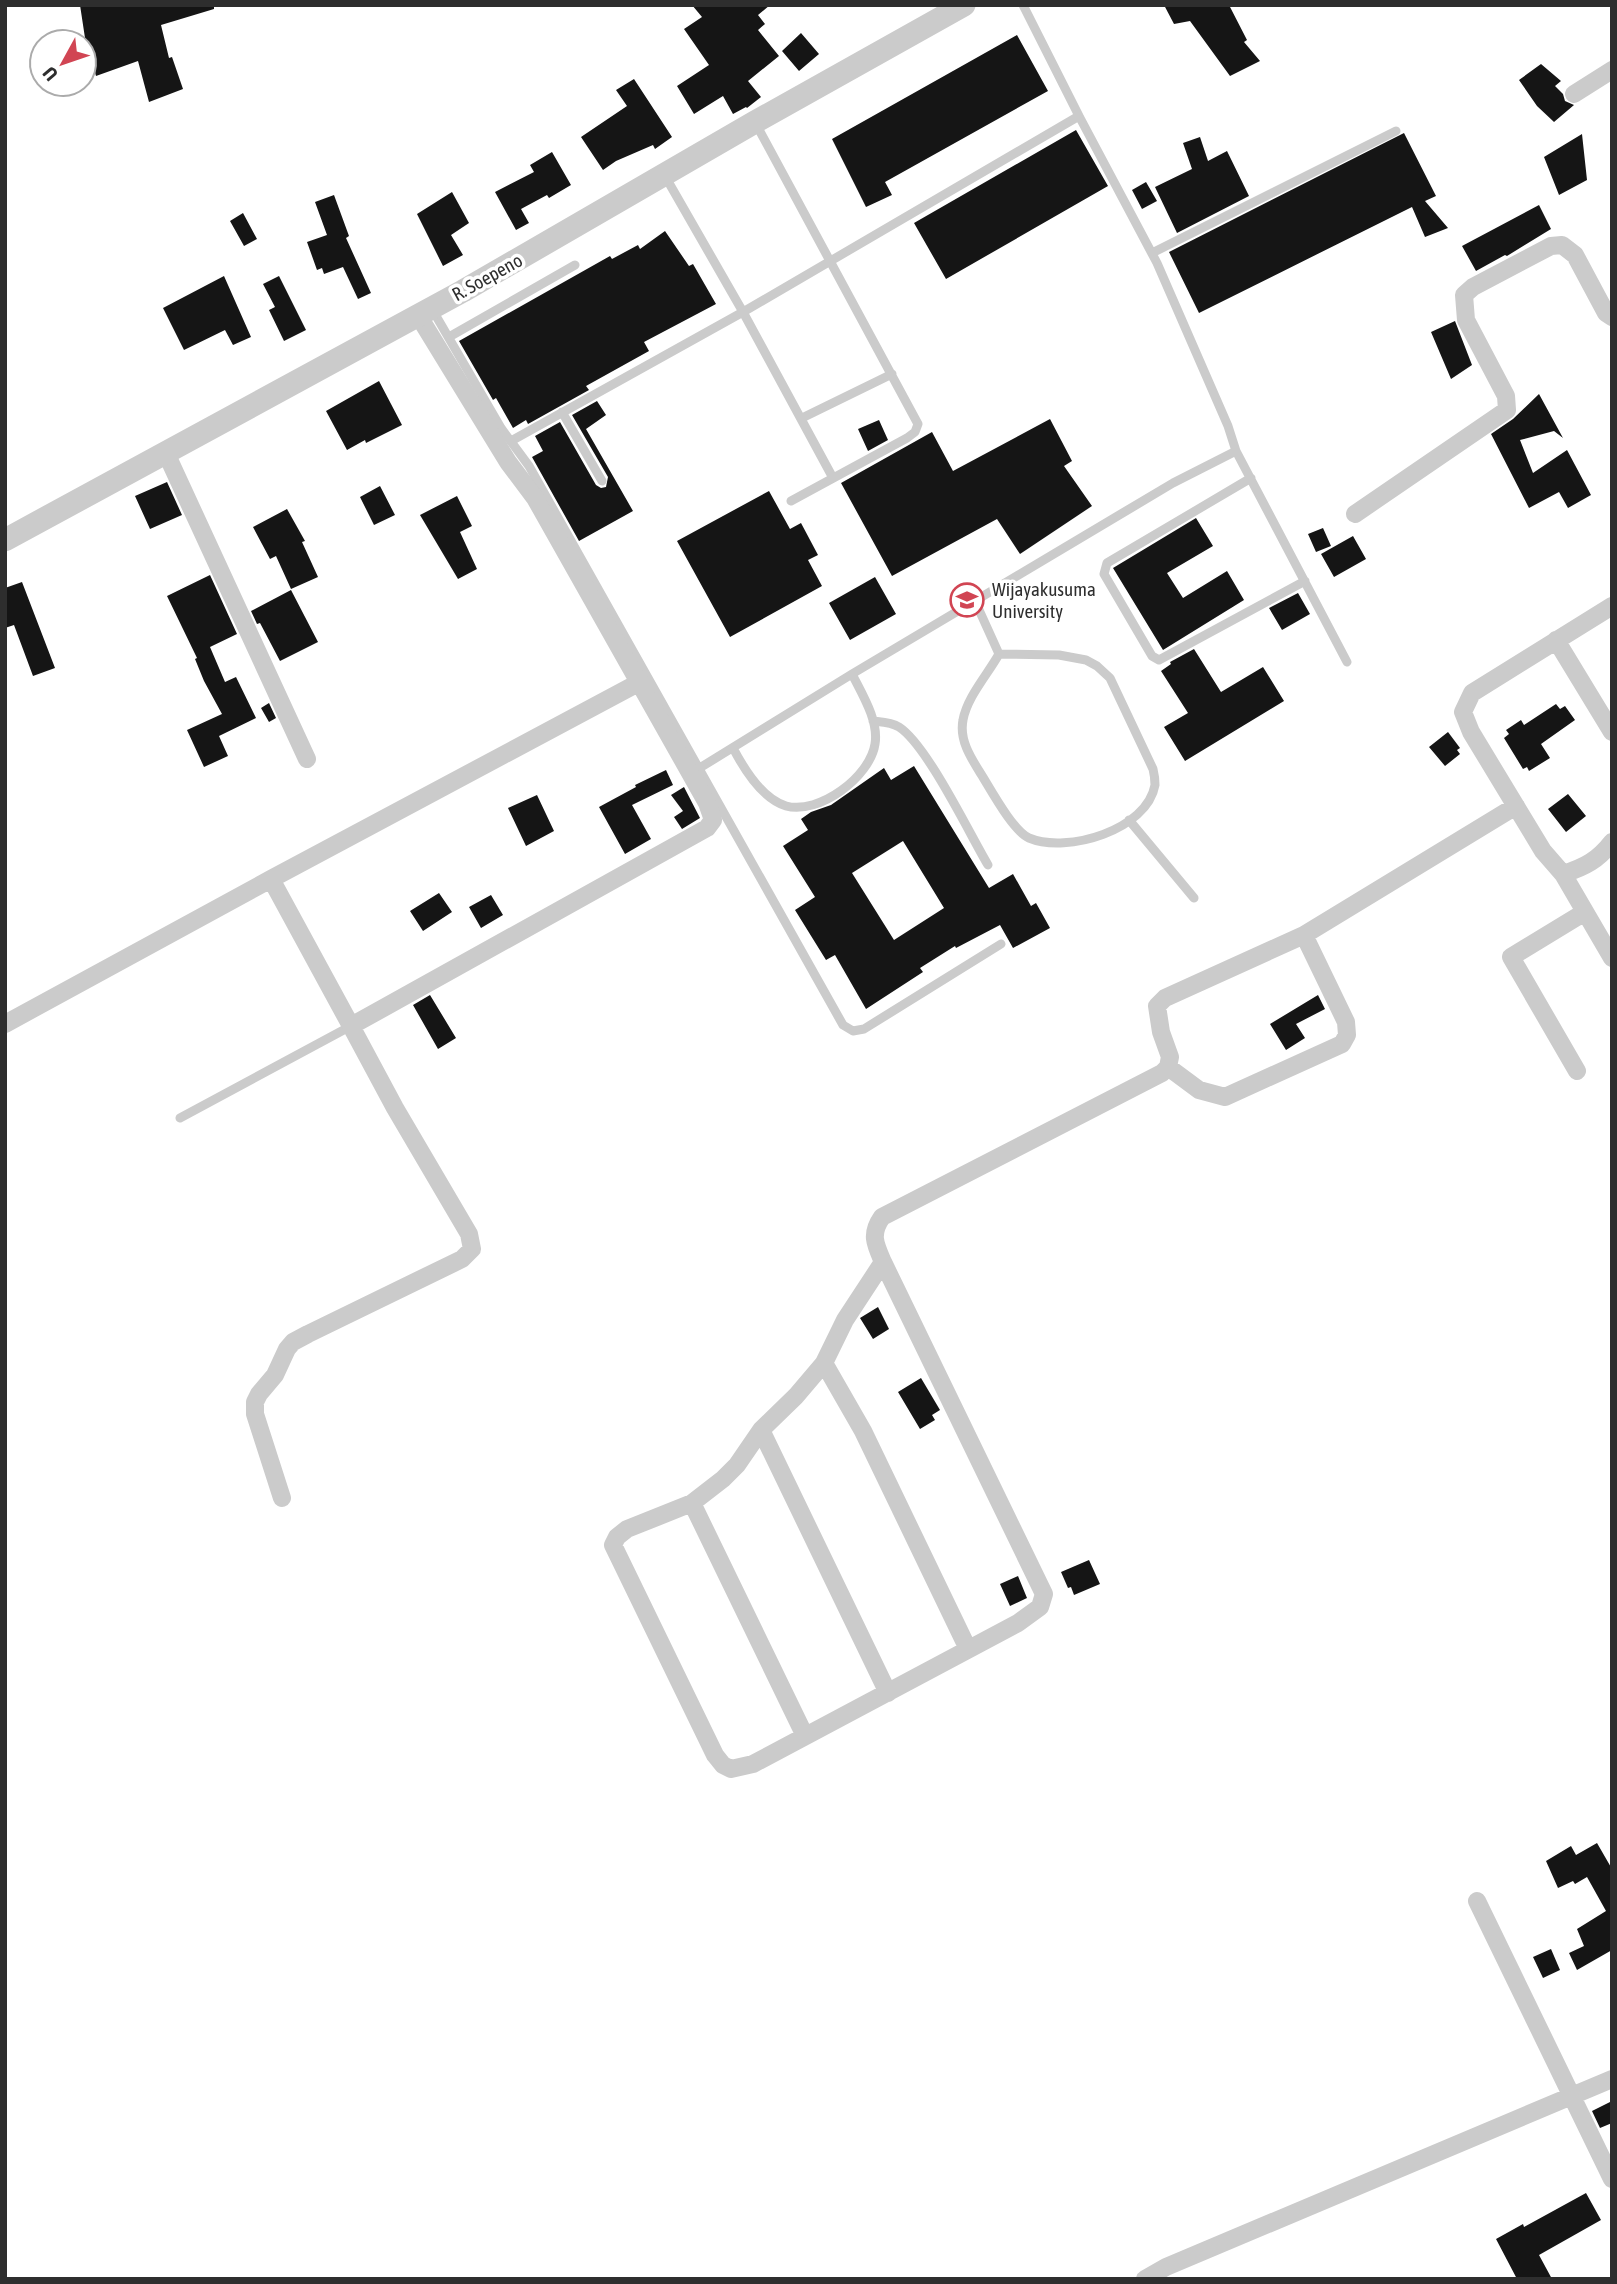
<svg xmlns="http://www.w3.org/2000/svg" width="1617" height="2284" font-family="'Asap Condensed',sans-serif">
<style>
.building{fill:#151515;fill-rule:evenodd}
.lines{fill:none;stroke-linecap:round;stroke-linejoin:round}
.service{stroke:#cbcbcb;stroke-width:9}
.minor{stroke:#cbcbcb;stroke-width:18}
.tertiary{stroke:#cbcbcb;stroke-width:23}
.labels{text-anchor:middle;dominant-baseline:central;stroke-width:7;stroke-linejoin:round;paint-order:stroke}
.street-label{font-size:19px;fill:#2e2e2e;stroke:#fff}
.poi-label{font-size:19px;fill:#2e2e2e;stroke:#fff;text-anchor:start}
</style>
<rect width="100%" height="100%" fill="#fff"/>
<path class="building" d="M80,5H214V9L161,25L169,58L172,57L183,89L149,102L138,61L96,76L85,38Z
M692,5H770L758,15L765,24L758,30L779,56L748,81L761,97L747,108L746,107L733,114L723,96L694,114L677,86L709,65L684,29L702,17Z
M1164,5H1229L1247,40L1244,42L1260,61L1230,76L1190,21L1174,24Z
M801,33L819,54L799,71L782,51Z
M1017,35L1048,91L885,182L892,195L866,207L832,139Z
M1541,64L1561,81L1555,86L1563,94L1565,101L1574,105L1554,122L1537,106L1519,80Z
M634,79L672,137L655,149L653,145L616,161L603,170L581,137L627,106L616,90Z
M1076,130L1108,186L946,279L914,223Z
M1404,133L1436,196L1425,201L1448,228L1425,237L1412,207L1199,313L1169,252Z
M1582,134L1587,180L1559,195L1544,157Z
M1200,137L1208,161L1227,151L1249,196L1177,233L1155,187L1192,169L1183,143Z
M552,152L571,185L549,198L547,195L521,209L529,223L516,230L495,192L534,172L530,165Z
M1146,182L1157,201L1142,209L1132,190Z
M452,192L469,223L451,235L463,255L443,266L417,214Z
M334,195L349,236L346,238L371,293L358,299L343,267L324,274L322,268L317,270L307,242L327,235L315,202Z
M1539,205L1551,229L1507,256L1505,255L1476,271L1462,246Z
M243,213L257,239L244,246L230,221Z
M665,231L689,266L693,264L716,304L644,342L649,351L586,386L589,390L528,424L526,420L513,428L496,398L493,400L459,341L610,256L612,259L638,245L640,249Z
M224,276L251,337L233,345L225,330L184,350L163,308Z
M279,276L306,330L284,341L269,310L275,307L263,284Z
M1455,321L1472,365L1451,379L1431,332Z
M379,381L402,425L366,443L365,440L347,450L326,411Z
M1539,394L1563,438L1554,431L1520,440L1533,473L1567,450L1591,495L1568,508L1559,492L1529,508L1491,434L1513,419Z
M597,401L606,415L586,429L633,511L579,541L532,457L543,451L535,436L560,422L596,485L601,488L606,487L608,477L572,415Z
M1050,419L1072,461L1064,466L1092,506L1020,554L997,519L892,576L841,483L932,432L953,471Z
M879,420L888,440L868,451L858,429Z
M167,482L182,515L150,529L135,496Z
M380,486L395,515L374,525L360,497Z
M769,491L790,529L801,523L818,555L808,560L822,586L730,637L677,541Z
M457,496L472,526L460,532L477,569L458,579L420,515Z
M287,509L305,541L302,542L318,577L291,589L276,556L270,559L253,527Z
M1196,518L1213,546L1167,573L1183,598L1227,571L1244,600L1163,650L1113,568Z
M1323,528L1331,546L1316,552L1308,534Z
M1353,536L1366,559L1334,577L1321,554Z
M210,575L237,634L210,647L225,682L236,677L256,718L219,736L228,756L204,767L187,730L222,714L204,681L195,659L197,658L167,596Z
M875,577L896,614L850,640L829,603Z
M22,582L55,668L33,676L14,625L5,628V588Z
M291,590L318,642L280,661L260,623L257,624L251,611Z
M1298,593L1310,614L1282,630L1269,608Z
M1194,649L1221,692L1263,667L1284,701L1185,761L1164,727L1188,713L1161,671L1171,664L1170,662Z
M269,703L276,718L269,722L261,708Z
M1556,704L1560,709L1565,706L1575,720L1541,744L1550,758L1529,771L1527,767L1523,769L1504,738L1509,734L1506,730L1521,720L1524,725Z
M1448,732L1460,748L1457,750L1460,754L1445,766L1429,747Z
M914,766L989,888L1013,874L1031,906L1036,903L1050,928L1013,948L1000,925L956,948L955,946L920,968L923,972L866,1009L835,955L826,960L795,910L815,897L783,846L808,830L801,819L811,812L831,805L884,768L891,780ZM903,841L944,908L894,940L852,873Z
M666,770L673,785L632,805L651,839L625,854L599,807L636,787L635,785Z
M684,787L700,818L682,829L674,817L683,811L671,795Z
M1568,794L1586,816L1566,832L1548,809Z
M537,795L554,831L526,846L508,808Z
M439,893L452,912L423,931L410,911Z
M491,895L503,915L481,928L469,907Z
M430,995L456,1038L438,1049L413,1005Z
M1318,995L1325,1009L1296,1024L1305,1038L1286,1050L1270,1024Z
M878,1307L889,1329L873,1339L860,1318Z
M921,1378L940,1410L932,1415L935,1420L920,1429L898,1392Z
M1089,1560L1100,1584L1074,1595L1071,1587L1068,1588L1061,1572Z
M1018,1576L1027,1598L1010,1606L1000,1584Z
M1597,1843L1612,1869V1950L1577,1970L1569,1953L1584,1946L1577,1929L1606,1911L1587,1877L1575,1884L1573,1881L1558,1888L1546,1861L1571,1846L1576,1855Z
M1551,1949L1560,1970L1543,1978L1533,1957Z
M1612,2101V2123L1600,2128L1592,2111Z
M1586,2193L1601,2220L1539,2255L1552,2279H1517L1496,2239L1523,2224L1524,2227Z"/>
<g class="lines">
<path class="service" d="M1023,5L1079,116
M756,124L918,424L915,432L907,438L791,501
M665,176L743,312L833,478
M1152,253L1396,131
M432,309L501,428L529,466L843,1025L853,1031L864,1029L1001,944
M449,337L575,265
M562,412L602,481
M802,418L892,374
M511,441L743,312L1079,116L1157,263L1228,426L1236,451L1173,483L852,674L698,769
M1236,451L1347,662
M1251,478L1107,563L1104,574L1152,656L1159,660L1305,581
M975,601L999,654
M999,654L1059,655L1086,660L1097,666L1110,678L1153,769C1154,773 1155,780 1155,785C1147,830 1067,854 1029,838C1013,831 991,790 981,774C971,758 959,740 963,720C967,697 988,674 999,654Z
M873,721C882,722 891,722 899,727C927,745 969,833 988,865
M733,748C744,769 762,799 786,806C819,815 870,777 875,744C879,721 862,694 852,674
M1129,820L1194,898
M180,1118L351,1026"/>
<path class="minor" d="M1574,94L1612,70
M166,453L307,759
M1355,514L1507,410L1506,396L1466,320L1464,295L1473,287L1551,246L1562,245L1575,255L1606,313L1612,317
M1612,606L1472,693L1463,712L1471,732L1543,851L1563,874C1585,867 1598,860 1612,842
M1556,640L1612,732
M1563,874L1612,958
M271,879L351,1026L707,828L713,820L707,803L535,498L508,462L418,315
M5,1024L271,879L640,682
M1168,1067L1199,1090L1225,1097L1342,1044L1347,1035L1346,1022L1304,935
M1577,1071L1511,957L1585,912
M883,1262L845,1320L824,1363L796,1396L761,1430L737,1465L723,1479L692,1503L627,1529L617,1537L613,1545L715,1755L723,1765L731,1769L753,1764L1018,1623L1040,1607L1044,1594L883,1262C875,1244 870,1234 882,1217L1162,1073L1168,1067L1170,1057L1161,1032L1157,1006L1165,998L1304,935L1516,806
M824,1363L863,1431L968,1649
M761,1430L888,1693
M282,1498L255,1414V1402L259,1394L275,1375L287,1349L293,1342L308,1334L462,1259L472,1249L469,1234L395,1108L351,1026
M692,1503L805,1736
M1477,1901L1612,2179
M1145,2279L1166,2267L1612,2079"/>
<path class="tertiary" d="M5,540L463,291L755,122L964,5"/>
</g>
<defs>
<symbol id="university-ring" viewBox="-11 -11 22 22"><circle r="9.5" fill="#fff" stroke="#d14553" stroke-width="1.5"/><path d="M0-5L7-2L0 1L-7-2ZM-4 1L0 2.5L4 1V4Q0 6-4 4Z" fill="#d14553"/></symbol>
</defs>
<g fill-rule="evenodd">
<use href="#university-ring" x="948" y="581" width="38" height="38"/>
</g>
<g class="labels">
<g class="street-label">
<text transform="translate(487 277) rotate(-29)">R. Soepeno</text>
</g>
<g class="poi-label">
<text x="992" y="589">Wijayakusuma<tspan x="992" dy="22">University</tspan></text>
</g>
</g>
<rect width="1617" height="2284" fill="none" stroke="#2e2e2e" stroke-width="14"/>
<g transform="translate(63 63) rotate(230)"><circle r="33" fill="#ffffff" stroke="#ababab" stroke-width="2"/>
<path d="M0-5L12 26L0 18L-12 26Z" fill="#d14553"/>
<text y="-10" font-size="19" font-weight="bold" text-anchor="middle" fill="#2e2e2e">U</text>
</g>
</svg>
